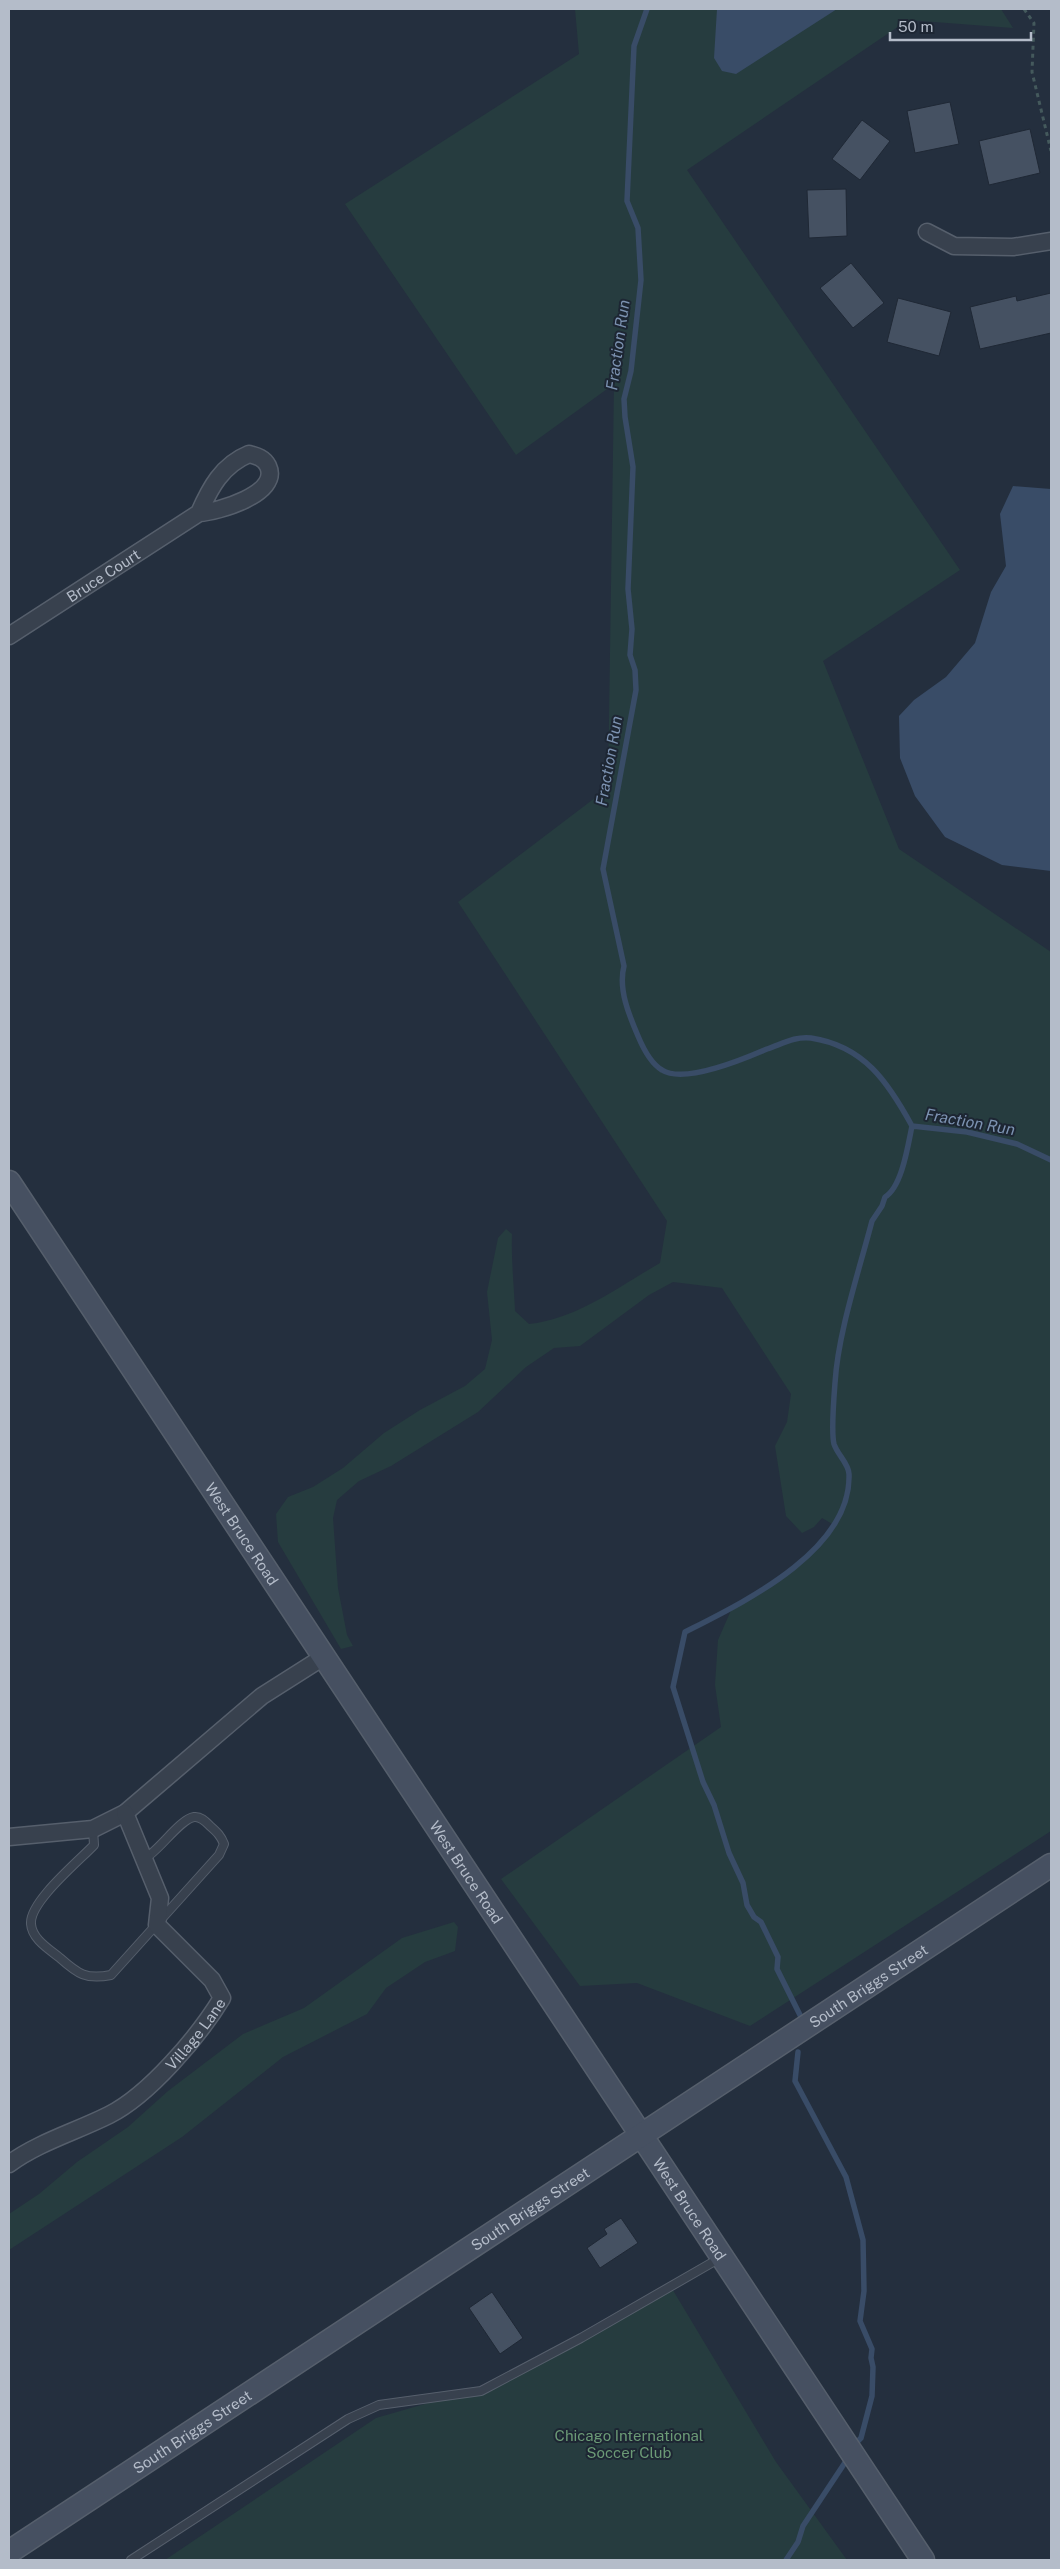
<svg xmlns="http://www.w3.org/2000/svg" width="1060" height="2569" font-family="'Public Sans',sans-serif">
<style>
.green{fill:#263c3f}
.water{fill:#394c67}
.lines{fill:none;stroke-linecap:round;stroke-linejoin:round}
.stream{stroke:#394c67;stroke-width:5.5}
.building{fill:#455162;stroke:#1f2835}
.lane-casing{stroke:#565f6c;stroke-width:10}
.street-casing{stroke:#565f6c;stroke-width:19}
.secondary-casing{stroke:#565f6c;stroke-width:25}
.path{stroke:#44595c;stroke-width:3;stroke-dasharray:4 4;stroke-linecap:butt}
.lane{stroke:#38414e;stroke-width:8}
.street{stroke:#38414e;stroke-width:16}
.secondary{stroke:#465061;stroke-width:22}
.labels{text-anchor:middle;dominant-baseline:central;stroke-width:4;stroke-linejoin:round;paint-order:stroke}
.street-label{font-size:15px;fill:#b4bcc9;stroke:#1d2633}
.park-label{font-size:15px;fill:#6b9a76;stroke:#1d2633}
.water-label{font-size:16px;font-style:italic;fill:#7c92b1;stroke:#1d2633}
</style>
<rect width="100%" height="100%" fill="#242f3e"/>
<path class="green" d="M575,9H1001L1013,28L908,20L687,170L960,570L823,661L899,849L1051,952V1831L750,2026L637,1983L580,1986L501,1879L721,1727L715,1685L718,1640L732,1608L752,1597L802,1560L834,1525L822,1518L814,1527L802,1533L786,1516L775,1446L787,1422L791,1394L722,1288L673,1282L649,1295L580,1346L554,1348L526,1367L478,1412L391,1466L359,1481L337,1500L333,1518L338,1588L347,1635L353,1646L341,1649L278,1542L276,1514L288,1497L313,1487L343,1468L384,1433L420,1410L465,1386L485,1369L492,1340L487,1292L498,1238L506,1229L512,1234C511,1260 514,1285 515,1311L529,1324C577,1319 618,1287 660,1263L667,1221L458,902L608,788L614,384L516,455L345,204L579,54Z
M454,1922L458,1927L455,1951L425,1962L386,1988L367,2014L283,2057L182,2137L9,2250V2214L39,2194L77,2162L128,2127L168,2091L243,2034L304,2008L402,1938Z
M671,2287L776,2462L847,2560H165L376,2418L449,2397L481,2391Z"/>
<path class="water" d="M717,9H837L736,74L722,71L714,58Z
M1013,486L1051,489V871L1002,865L945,837L915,796L900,758L899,716L914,700L946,677L975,643L991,592L1006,566L1000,514Z"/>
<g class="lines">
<path class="stream" d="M647,9L634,46L627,201L638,228L641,280L631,371L624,399L625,417L633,467L628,589L632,629L630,655L635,670L636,690L603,869L624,966C618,989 629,1015 638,1036C643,1048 650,1063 662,1070C684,1084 744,1059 767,1049C782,1044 795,1036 811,1038C864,1046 888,1082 912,1126
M912,1126L967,1132L1017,1144L1051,1160
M801,2017L777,1969L778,1957L761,1922L754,1917L747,1905L743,1883L729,1853L714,1805L703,1782L673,1687L685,1632C742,1603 852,1551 849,1474C849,1464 837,1454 834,1444C831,1432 834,1396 835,1383C838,1333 859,1271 872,1221L882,1206L885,1197C902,1187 908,1145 912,1126
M798,2052L795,2081L846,2177L863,2240L864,2291L860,2321L872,2349L871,2358L873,2367L872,2396L861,2438L854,2445
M786,2560L798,2542L803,2526L848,2458"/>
</g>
<path class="building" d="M950,102L959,144L915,153L907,111Z
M862,120L890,141L860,180L832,159Z
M1030,129L1040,173L989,185L979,141Z
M846,189L847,236L809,238L807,190Z
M851,263L884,303L853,328L820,288Z
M1051,293V333L980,349L970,307L1016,296L1017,301Z
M898,298L951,312L939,356L887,342Z
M621,2218L638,2243L600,2268L587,2248L607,2234L604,2229Z
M492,2292L523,2338L500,2354L469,2308Z"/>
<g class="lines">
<defs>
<path id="lane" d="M93,1829L94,1845C79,1861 29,1902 31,1924C32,1939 49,1949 60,1958C78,1974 86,1980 111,1975L219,1855L224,1844C221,1836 217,1832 210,1826C206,1822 201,1816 194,1817C180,1819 159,1851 144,1859
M131,2560L348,2419L379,2405L481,2391L581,2338L720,2258"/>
<g id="street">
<path d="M927,232L954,246L1013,247L1051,241"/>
<path id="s1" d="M9,636L199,513C217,512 281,494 268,466C264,458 257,456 249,454C222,465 210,488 199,513"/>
<path d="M9,1837L93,1829L125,1813L262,1696L325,1656"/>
<path id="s2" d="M9,2164C39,2142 75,2132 109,2115C149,2095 199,2036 222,1998L212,1980L157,1925L160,1898L125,1813"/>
</g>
<g id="secondary">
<path id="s3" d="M9,1182L923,2560"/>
<path id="s4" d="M9,2552L1051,1865"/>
</g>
</defs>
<use href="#lane" class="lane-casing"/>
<use href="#street" class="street-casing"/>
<use href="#secondary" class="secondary-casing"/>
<path class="path" d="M1024,9L1034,23L1032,72L1051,151"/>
<use href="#lane" class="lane"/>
<use href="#street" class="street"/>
<use href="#secondary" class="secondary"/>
</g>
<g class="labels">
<g class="street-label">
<text stroke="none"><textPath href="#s1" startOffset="112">Bruce Court</textPath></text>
<text stroke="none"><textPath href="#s3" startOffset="422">West Bruce Road</textPath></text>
<text stroke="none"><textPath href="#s3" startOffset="828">West Bruce Road</textPath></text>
<text stroke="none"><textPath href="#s4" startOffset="1029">South Briggs Street</textPath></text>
<text stroke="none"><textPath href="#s2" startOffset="231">Village Lane</textPath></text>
<text stroke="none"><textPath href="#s4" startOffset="624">South Briggs Street</textPath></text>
<text stroke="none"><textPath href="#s3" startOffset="1232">West Bruce Road</textPath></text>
<text stroke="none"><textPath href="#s4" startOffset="219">South Briggs Street</textPath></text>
</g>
<g class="park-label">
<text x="629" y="2435">Chicago International<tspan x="629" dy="17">Soccer Club</tspan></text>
</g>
<g class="water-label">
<text transform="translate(618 345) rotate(-82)">Fraction Run</text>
<text transform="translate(609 761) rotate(-80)">Fraction Run</text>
<text transform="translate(970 1122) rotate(10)">Fraction Run</text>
</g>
</g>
<rect width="1060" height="2569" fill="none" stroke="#b4bcc9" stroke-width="20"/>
<path d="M890 32v8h141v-8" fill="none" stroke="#b4bcc9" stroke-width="2.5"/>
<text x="898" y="32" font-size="15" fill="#b4bcc9" stroke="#1d2633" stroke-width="4" paint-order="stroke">50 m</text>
</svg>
